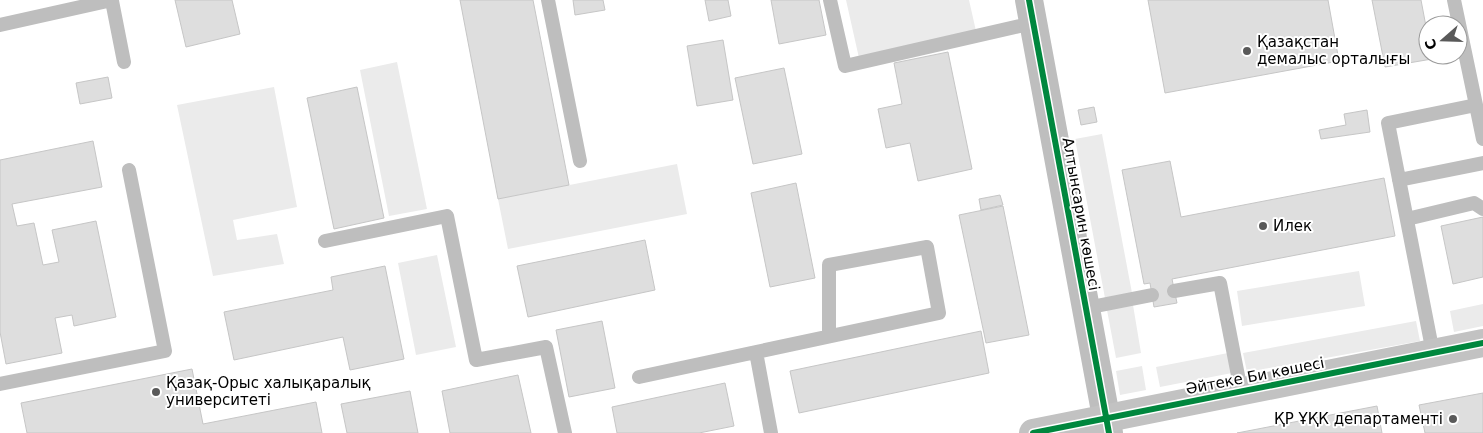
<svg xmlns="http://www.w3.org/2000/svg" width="1483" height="433" font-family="'DejaVu Sans',sans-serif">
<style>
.green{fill:#ebebeb}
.building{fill:#dedede;stroke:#c6c6c6}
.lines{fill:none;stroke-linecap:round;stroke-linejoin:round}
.lane{stroke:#bebebe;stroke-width:14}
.street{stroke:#bebebe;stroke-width:28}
.secondary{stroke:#c2c2c2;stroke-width:28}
.cycleway-casing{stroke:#fff;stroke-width:9}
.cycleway{stroke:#00873e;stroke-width:6}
.poi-dot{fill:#595959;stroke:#fff;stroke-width:2}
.labels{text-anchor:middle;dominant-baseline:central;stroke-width:4;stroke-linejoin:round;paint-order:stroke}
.poi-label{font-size:15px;fill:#000;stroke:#fff;text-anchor:start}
.street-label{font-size:15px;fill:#000;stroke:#fff}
</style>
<rect width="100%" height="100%" fill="#fff"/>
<path class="green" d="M846,0H969L976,31L859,58Z
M397,62L427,209L389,216L360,70Z
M274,87L297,207L233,220L237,240L277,234L284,264L213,276L177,105Z
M1102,134L1132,293L1105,298L1075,139Z
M677,164L687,214L508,249L498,199Z
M437,255L456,347L416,355L398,263Z
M1359,271L1365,306L1242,326L1237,291Z
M1483,304V326L1454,332L1450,311Z
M1133,305L1141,353L1116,358L1107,310Z
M1416,321L1420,341L1247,372L1243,353Z
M1228,353L1232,373L1160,387L1156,367Z
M1142,366L1146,390L1120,395L1116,371Z"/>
<path class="building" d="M175,0H232L240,34L186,47Z
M460,0H533L569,185L498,199Z
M573,0H603L605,10L575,15Z
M705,0H728L731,16L709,21Z
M771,0H819L826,35L779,44Z
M1148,0H1328L1339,61L1165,93Z
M1372,0H1421L1428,37V55H1431L1432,59L1385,67Z
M723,40L733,100L697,106L687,46Z
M948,52L972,169L918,181L910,143L886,148L878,109L902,104L894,63Z
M784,68L802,154L753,164L735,78Z
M108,77L112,98L80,104L76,83Z
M357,87L384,218L334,229L307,98Z
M1094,107L1097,122L1081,125L1078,110Z
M1367,110L1370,132L1321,139L1319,130L1346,125L1344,114Z
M93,141L102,187L12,204L17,226L34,223L43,265L59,262L52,230L96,221L116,317L74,326L72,315L55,318L62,353L6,364L0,332V160Z
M1170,161L1181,217L1384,178L1395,236L1172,279L1177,303L1154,307L1150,283L1144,284L1122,170Z
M796,183L815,278L770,287L751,193Z
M1000,195L1003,205L981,210L979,199Z
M1003,206L1029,335L986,343L959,215Z
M1483,217V277L1453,284L1441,226Z
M645,240L655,290L528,317L517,266Z
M385,266L404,359L350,370L343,337L234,360L224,312L333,290L331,277Z
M602,321L615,388L569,397L556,330Z
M981,331L989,373L799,413L790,371Z
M192,369L203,424L316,402L322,433H27L21,403Z
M518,375L531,433H450L442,391Z
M725,383L734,426L699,433H617L612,407Z
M410,391L418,433H347L341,404Z
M1483,393V433H1425L1419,405Z
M1377,406L1382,433H1237Z"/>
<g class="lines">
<path class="lane" d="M548,0L580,161
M830,0L845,66L1033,23
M1454,0L1476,105
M112,1L124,62
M0,25L112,0
M1399,180L1483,163
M1407,219L1474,203L1483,209
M325,241L447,216L476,360L546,347L565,433
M1174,291L1220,283L1241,391
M1086,308L1152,295
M1433,353L1388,123L1476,105L1483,139
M639,377L756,352
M0,384L165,351L129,170
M771,433L756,352L939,313L927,247L829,265V335"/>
<path class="street" d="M1029,0L1109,433"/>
<path class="secondary" d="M1033,433L1483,343"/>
<defs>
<path id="cycleway" d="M1029,0L1109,433
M1033,433L1483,343"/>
</defs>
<use href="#cycleway" class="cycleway-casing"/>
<use href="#cycleway" class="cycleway"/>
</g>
<g class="poi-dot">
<circle cx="1247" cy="51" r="5"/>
<circle cx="1263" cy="226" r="5"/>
<circle cx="156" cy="392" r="5"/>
<circle cx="1453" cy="419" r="5"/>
</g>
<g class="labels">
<g class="poi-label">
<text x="1257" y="42">Қазақстан<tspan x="1257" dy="17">демалыс орталығы</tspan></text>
<text x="1273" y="226">Илек</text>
<text x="166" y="383">Қазақ-Орыс халықаралық<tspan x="166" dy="17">университеті</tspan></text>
<text x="1443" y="419" text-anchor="end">ҚР ҰҚК департаменті</text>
</g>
<g class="street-label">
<text transform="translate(1081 214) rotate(80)">Алтынсарин көшесі</text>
<text transform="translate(1255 376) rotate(-11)">Әйтеке Би көшесі</text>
</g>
</g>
<g transform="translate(1443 40) rotate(250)"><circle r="24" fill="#ffffff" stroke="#999999"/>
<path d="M0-4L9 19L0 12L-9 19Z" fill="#595959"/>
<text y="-8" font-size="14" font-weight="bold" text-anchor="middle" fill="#000000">С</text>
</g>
</svg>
